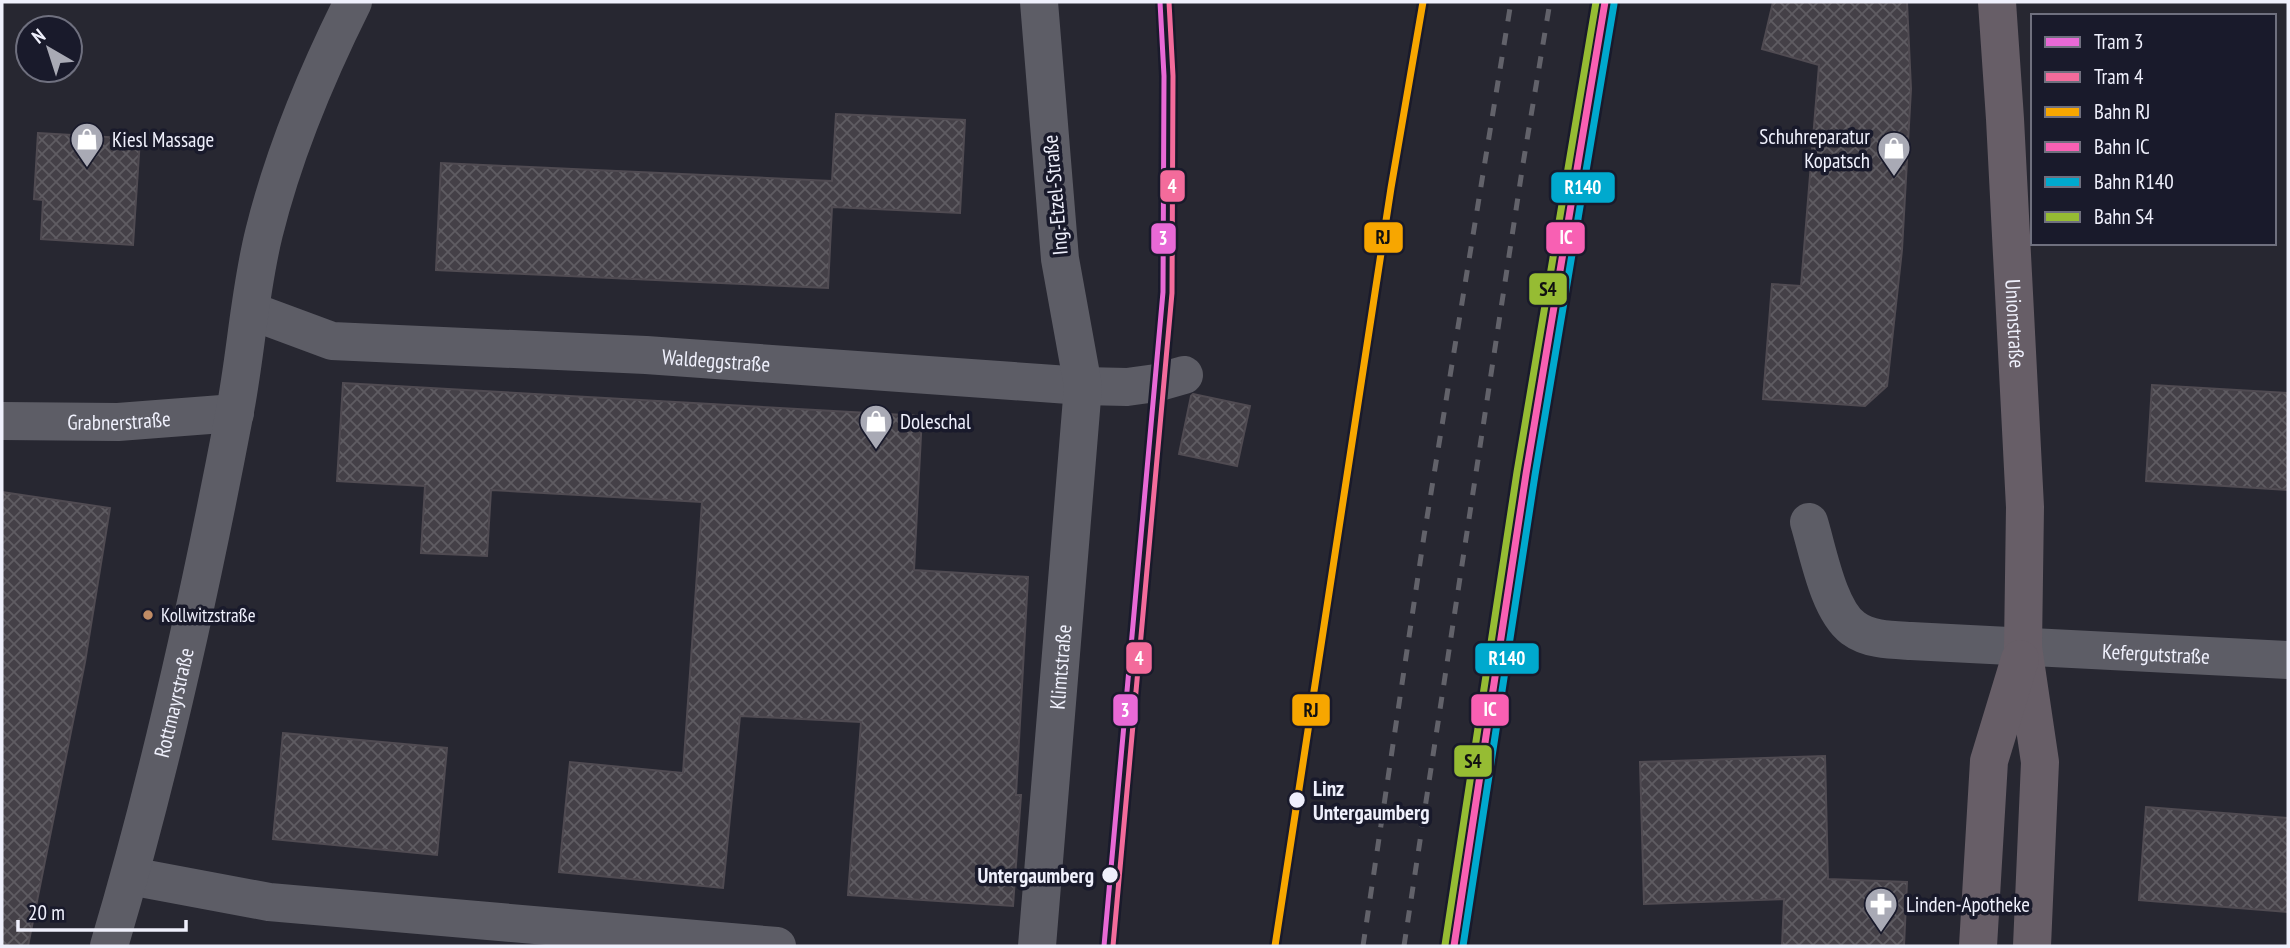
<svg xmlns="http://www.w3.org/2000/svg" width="2290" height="948" font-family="'PT Sans Narrow',sans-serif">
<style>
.building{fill:url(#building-cross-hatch);stroke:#504b52;stroke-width:2}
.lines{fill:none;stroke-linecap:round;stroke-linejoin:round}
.minor{stroke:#5d5d66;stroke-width:38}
.major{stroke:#675e67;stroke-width:38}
.rail{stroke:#62626a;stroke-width:5;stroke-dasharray:12 12;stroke-linecap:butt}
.rail-1-casing{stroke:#191a2b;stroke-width:12}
.rail-2-casing{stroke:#191a2b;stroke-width:12}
.rail-3-casing{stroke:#191a2b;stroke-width:12}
.rail-4-casing{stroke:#191a2b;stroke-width:12}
.rail-1{stroke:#f7a600;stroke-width:7}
.rail-2{stroke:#f860b3;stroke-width:7}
.rail-3{stroke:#00a9ce;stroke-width:7}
.rail-4{stroke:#96bc33;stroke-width:7}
.tram-1-casing{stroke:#191a2b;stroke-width:10}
.tram-2-casing{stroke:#191a2b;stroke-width:10}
.tram-1{stroke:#e869d6;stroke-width:5}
.tram-2{stroke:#f36b9b;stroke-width:5}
.bus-dot{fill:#c18c65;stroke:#191a2b;stroke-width:2.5}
.stop-dot{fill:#eff0fc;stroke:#191a2b;stroke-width:2.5}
.labels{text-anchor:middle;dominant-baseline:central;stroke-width:7;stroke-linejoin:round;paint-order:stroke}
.bus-label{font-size:19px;fill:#eff0fc;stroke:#191a2b;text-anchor:start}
.poi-label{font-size:21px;fill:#eff0fc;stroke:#191a2b;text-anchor:start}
.street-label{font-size:21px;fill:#eff0fc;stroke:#191a2b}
.stop-label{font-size:21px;font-weight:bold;fill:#eff0fc;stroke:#191a2b;text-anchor:start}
.line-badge{stroke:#191a2b;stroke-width:2.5}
.badge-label{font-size:19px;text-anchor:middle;font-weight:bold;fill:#fff}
.pale-badge-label{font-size:19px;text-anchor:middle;font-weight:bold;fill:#111}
</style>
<defs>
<pattern id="building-cross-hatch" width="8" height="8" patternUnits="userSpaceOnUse" patternTransform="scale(1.75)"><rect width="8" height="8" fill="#444047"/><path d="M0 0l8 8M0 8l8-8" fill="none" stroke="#5f5c62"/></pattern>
</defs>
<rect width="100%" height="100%" fill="#272731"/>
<path class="building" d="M1773,2H1907L1911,89L1902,250L1887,386L1865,406L1763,399L1772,284L1801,286L1819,65L1762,49Z
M836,114L965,120L960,213L832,207L828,288L436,270L441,163L832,181Z
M38,133L140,139L133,245L41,239L43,200L34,199Z
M343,383L922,416L914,570L1028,577L1016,795H1021L1013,906L848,895L861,722L740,716L723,888L559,872L570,762L683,773L702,502L491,490L487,556L421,553L425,486L337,481Z
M2152,385L2288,393V490L2146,481Z
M1193,394L1250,406L1237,466L1179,454L1191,396Z
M2,492L110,508L85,662L28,946H2Z
M283,733L447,748L437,855L273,839Z
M1825,756L1828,879L1907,882L1904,946H1782L1784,899L1644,904L1640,762Z
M2146,807L2288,818V912L2139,900Z"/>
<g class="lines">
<g class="minor">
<path id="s1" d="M251,311L332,341L646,355L1083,386L1127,387L1156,383L1184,375"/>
<path id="s2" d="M2,421L118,422L235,413"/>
<path id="s3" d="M1809,522C1818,551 1828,609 1853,628C1869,640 1892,640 1911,641L2288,660"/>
<path d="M130,876L269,902L777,946"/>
<path id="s4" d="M109,946C161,772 200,594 234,416C246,356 249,293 264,233C284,152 316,76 353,2"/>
<path id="s5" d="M1037,946L1083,386L1060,259L1039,2"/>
</g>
<g class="major">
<path id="s6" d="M1997,2L2005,119L2025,507L2023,647L2040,762L2032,946"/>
<path d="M1978,946L1989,761L2020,659"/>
</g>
<path class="rail" d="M1363,946L1424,536L1511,2
M1404,946L1523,164L1550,2"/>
<defs>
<path id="rail-1" d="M1275,946L1391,188L1423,2"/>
<path id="rail-2" d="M1454,946L1526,474L1605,2"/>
<path id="rail-3" d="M1463,946L1535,475L1614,4"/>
<path id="rail-4" d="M1445,945L1517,472L1596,2"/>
</defs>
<use href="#rail-1" class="rail-1-casing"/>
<use href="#rail-2" class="rail-2-casing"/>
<use href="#rail-3" class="rail-3-casing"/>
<use href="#rail-4" class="rail-4-casing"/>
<use href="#rail-1" class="rail-1"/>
<use href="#rail-2" class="rail-2"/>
<use href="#rail-3" class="rail-3"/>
<use href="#rail-4" class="rail-4"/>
<defs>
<path id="tram-1" d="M1104,946L1163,292L1164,76L1160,2"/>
<path id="tram-2" d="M1113,946L1172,293L1173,76L1169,2"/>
</defs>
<use href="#tram-1" class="tram-1-casing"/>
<use href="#tram-2" class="tram-2-casing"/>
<use href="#tram-1" class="tram-1"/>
<use href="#tram-2" class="tram-2"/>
</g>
<defs>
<symbol id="shop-pin" viewBox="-11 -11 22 30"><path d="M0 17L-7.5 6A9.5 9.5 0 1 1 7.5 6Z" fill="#a9aab5" stroke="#191a2b"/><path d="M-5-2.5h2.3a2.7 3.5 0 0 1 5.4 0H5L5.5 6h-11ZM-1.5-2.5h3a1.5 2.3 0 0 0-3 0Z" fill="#fff"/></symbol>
<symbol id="pharmacy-pin" viewBox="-11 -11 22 30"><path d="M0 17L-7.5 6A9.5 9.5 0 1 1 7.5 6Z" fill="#a9aab5" stroke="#191a2b"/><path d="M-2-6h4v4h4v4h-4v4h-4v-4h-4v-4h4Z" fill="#fff"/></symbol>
</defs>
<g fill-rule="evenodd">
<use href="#shop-pin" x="68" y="120" width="38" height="52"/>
<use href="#shop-pin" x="1875" y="129" width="38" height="52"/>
<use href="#shop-pin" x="857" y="402" width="38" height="52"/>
<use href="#pharmacy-pin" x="1862" y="885" width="38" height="52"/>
</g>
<circle class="bus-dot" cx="148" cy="615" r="6"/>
<g class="stop-dot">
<circle cx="1297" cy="800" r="9"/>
<circle cx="1110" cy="875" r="9"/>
</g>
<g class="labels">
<g class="bus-label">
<text x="161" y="615">Kollwitzstraße</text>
</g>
<g class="poi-label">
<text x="1870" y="136" text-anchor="end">Schuhreparatur<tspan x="1870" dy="24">Kopatsch</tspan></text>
<text x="112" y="139">Kiesl Massage</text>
<text x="900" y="421">Doleschal</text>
<text x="1906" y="904">Linden-Apotheke</text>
</g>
<g class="street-label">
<text transform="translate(1055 195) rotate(-95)">Ing.-Etzel-Straße</text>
<text stroke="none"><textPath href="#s6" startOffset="322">Unionstraße</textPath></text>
<text stroke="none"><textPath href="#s1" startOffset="471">Waldeggstraße</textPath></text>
<text stroke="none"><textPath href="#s2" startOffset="117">Grabnerstraße</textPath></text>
<text stroke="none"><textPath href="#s3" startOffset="422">Kefergutstraße</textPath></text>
<text stroke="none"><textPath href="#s5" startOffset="280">Klimtstraße</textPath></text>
<text stroke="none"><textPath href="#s4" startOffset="252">Rottmayrstraße</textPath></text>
</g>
<g class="stop-label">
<text x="1313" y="788">Linz<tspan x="1313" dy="24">Untergaumberg</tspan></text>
<text x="1094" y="875" text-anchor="end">Untergaumberg</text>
</g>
</g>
<g class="line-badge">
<rect x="1159" y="169" width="27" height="34" rx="7" fill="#f36b9b"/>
<rect x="1550" y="171" width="66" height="33" rx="7" fill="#00a9ce"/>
<rect x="1363" y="221" width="41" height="33" rx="7" fill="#f7a600"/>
<rect x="1545" y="221" width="41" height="34" rx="7" fill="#f860b3"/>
<rect x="1150" y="222" width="27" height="33" rx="7" fill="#e869d6"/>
<rect x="1528" y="272" width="40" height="34" rx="7" fill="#96bc33"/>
<rect x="1125" y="641" width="28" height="34" rx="7" fill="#f36b9b"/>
<rect x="1474" y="642" width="66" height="33" rx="7" fill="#00a9ce"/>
<rect x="1470" y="693" width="40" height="34" rx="7" fill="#f860b3"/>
<rect x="1291" y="693" width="40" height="34" rx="7" fill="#f7a600"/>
<rect x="1112" y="693" width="27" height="34" rx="7" fill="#e869d6"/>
<rect x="1453" y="744" width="40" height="34" rx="7" fill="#96bc33"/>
</g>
<g class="badge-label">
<text x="1172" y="193">4</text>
<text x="1583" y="194">R140</text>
<text x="1566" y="244">IC</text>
<text x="1163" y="245">3</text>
<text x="1139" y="665">4</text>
<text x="1507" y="665">R140</text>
<text x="1490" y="716">IC</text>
<text x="1125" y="717">3</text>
</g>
<g class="pale-badge-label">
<text x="1383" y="244">RJ</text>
<text x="1548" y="296">S4</text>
<text x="1311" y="717">RJ</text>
<text x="1473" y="768">S4</text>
</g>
<rect width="2290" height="948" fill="none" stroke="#eff0fc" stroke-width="7"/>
<rect x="2031" y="14" width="245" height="231" fill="#191a2b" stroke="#6f707f" stroke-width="2"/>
<rect x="2045" y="37" width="35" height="10" fill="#e869d6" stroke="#6f707f" stroke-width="2"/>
<text x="2094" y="49" font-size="21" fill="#eff0fc">Tram 3</text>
<rect x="2045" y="72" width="35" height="10" fill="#f36b9b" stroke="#6f707f" stroke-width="2"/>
<text x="2094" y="84" font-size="21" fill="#eff0fc">Tram 4</text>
<rect x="2045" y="107" width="35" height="10" fill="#f7a600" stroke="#6f707f" stroke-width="2"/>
<text x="2094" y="119" font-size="21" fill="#eff0fc">Bahn RJ</text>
<rect x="2045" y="142" width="35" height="10" fill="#f860b3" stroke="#6f707f" stroke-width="2"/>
<text x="2094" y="154" font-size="21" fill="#eff0fc">Bahn IC</text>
<rect x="2045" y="177" width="35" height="10" fill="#00a9ce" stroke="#6f707f" stroke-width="2"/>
<text x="2094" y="189" font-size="21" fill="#eff0fc">Bahn R140</text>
<rect x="2045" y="212" width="35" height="10" fill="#96bc33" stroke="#6f707f" stroke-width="2"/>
<text x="2094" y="224" font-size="21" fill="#eff0fc">Bahn S4</text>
<g transform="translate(49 49) rotate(321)"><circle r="33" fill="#191a2b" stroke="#6f707f" stroke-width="2"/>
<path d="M0-5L12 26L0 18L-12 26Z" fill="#a9aab5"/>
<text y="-10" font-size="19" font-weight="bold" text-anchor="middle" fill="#eff0fc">N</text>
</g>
<path d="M18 920v10h168v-10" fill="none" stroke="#eff0fc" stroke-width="3.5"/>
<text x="28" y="920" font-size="21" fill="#eff0fc" stroke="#191a2b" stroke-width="5" paint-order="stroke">20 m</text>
</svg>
